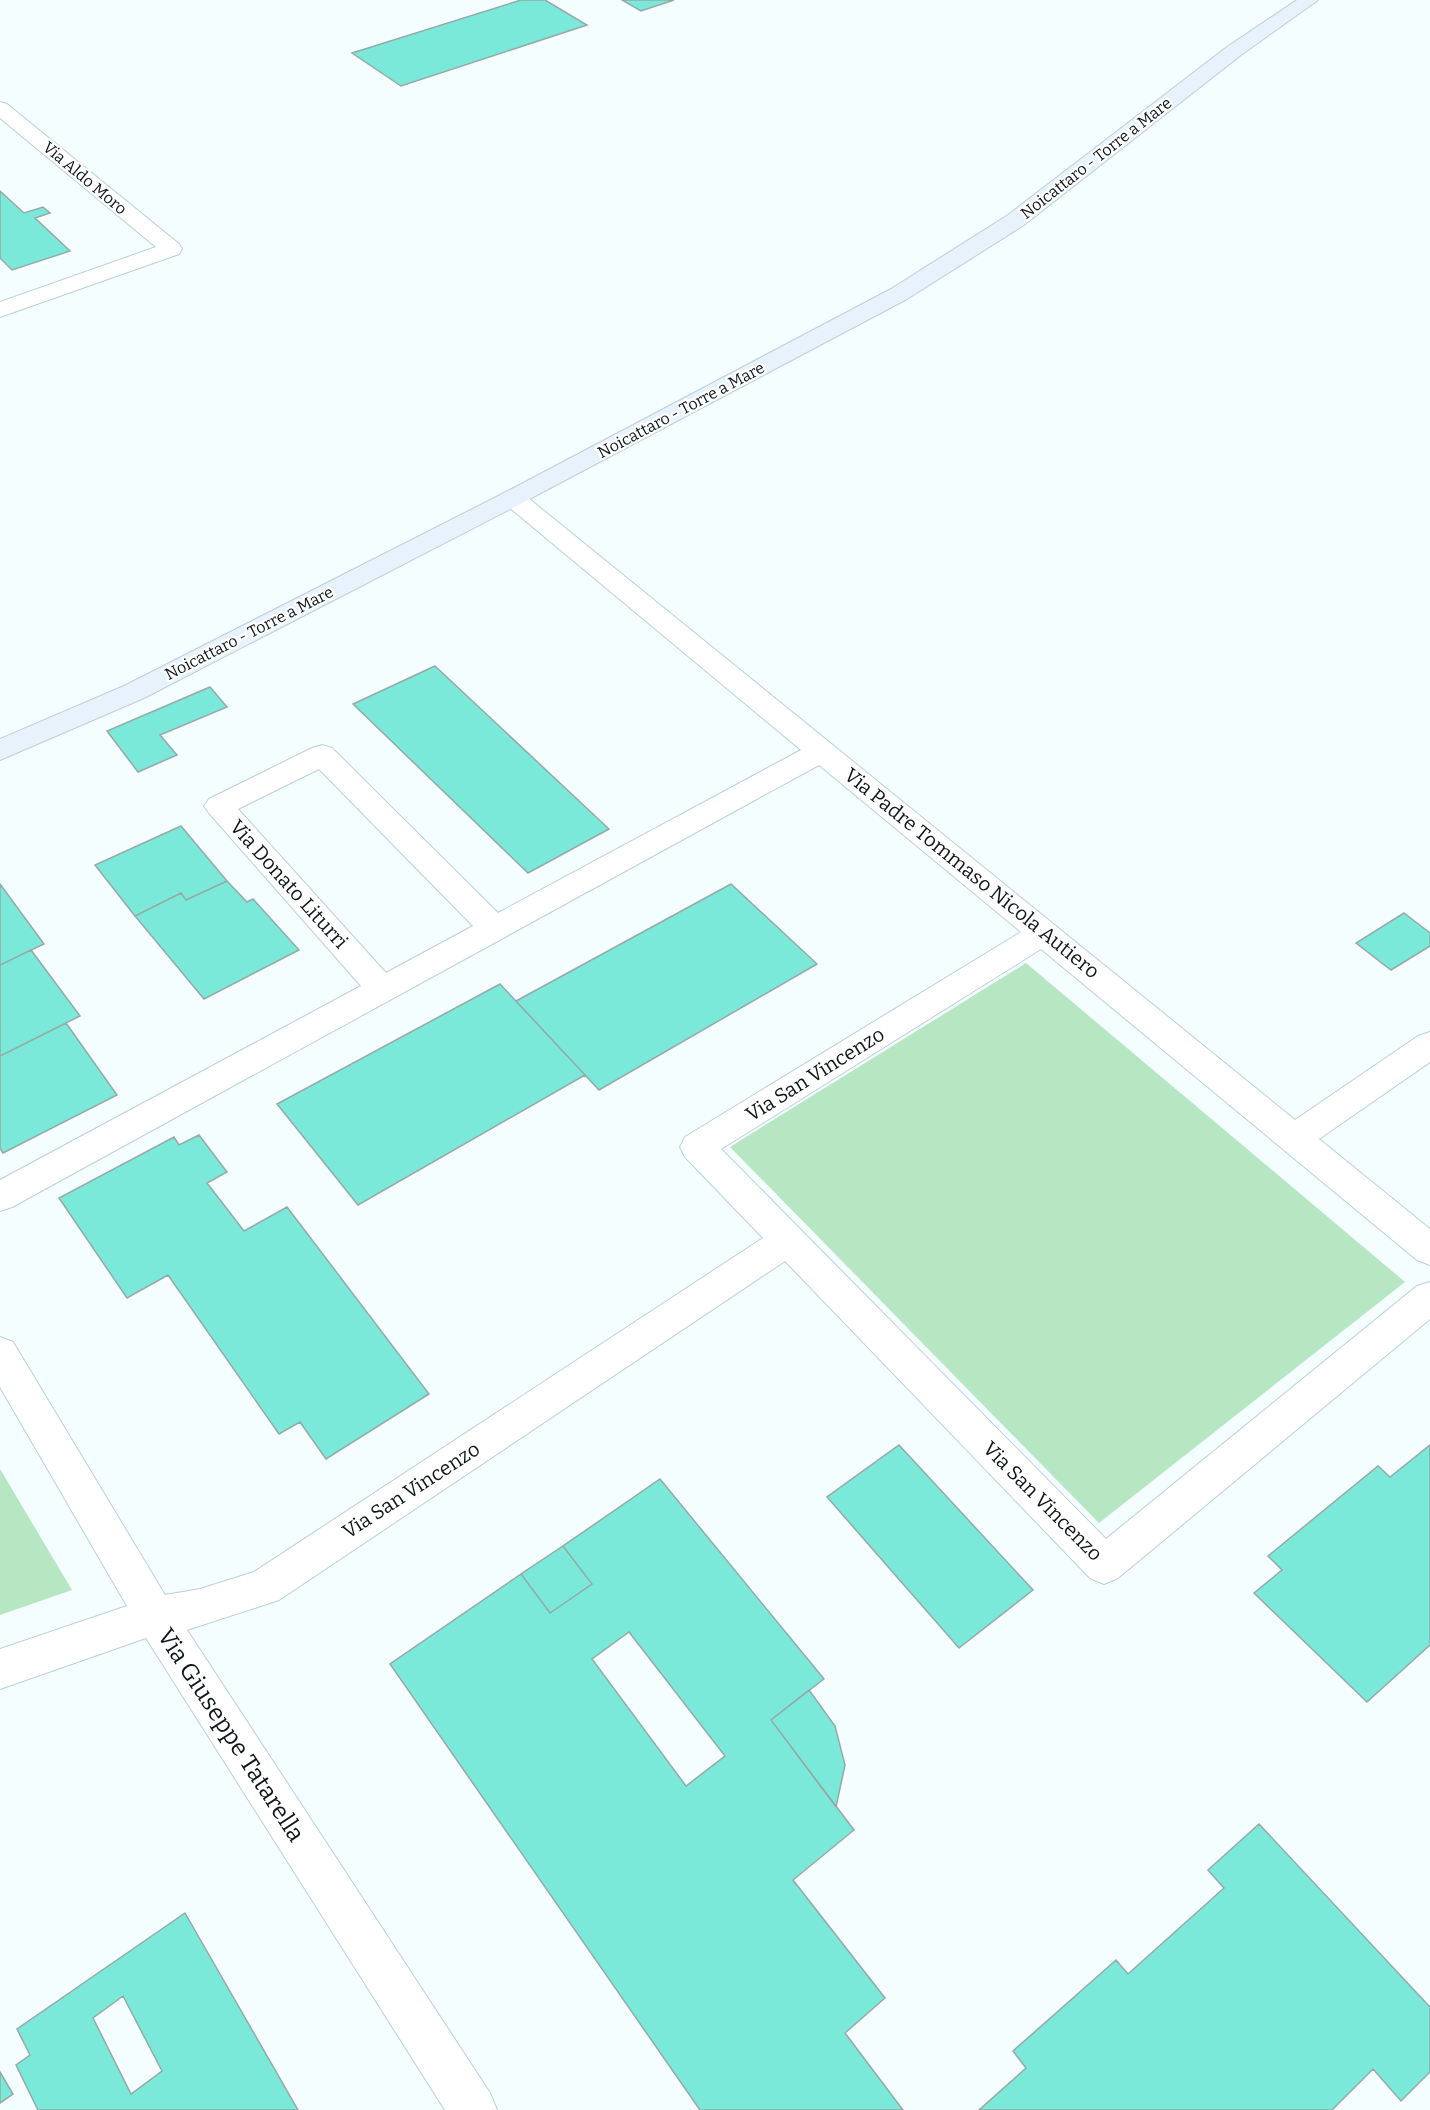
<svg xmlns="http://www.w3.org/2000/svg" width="1430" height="2110" font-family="Bitter,serif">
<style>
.green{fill:#b7e7c2}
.building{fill:#7be9d9;stroke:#95aaa6;stroke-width:1.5;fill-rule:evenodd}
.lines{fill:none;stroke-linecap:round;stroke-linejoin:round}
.street-casing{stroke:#bbd0d6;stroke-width:2}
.secondary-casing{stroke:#bbd0d6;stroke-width:2}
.street{fill:#fff;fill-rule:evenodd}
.secondary{fill:#e7f2fd;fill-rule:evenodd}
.labels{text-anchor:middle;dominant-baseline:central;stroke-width:4.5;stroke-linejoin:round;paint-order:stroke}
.far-street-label{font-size:16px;fill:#0e1618;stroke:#fff}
.street-label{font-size:20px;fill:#0e1618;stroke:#fff}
.near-street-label{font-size:24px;fill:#0e1618;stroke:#fff}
</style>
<rect width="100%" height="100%" fill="#f4fdff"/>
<path class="green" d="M1026,963L1405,1282L1099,1523L730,1147Z
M0,1469L72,1590L0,1615Z"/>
<path class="building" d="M521,0H545L587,25L401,86L352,53Z
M622,0H674L641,11Z
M0,191L24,213L43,207L50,213L35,218L70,251L12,270L0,258Z
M435,666L609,829L528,873L353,704Z
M210,687L227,707L160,735L177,755L138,772L107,731Z
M181,826L227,881L186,900L181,893L135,916L95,865Z
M227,881L247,902L253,899L299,950L204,999L135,916L181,893L186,900Z
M0,884L44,944L0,965Z
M731,884L817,964L599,1090L516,1001Z
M1404,913L1430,933V946L1391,970L1356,943Z
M31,950L80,1016L0,1056V965Z
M500,984L585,1075L358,1205L277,1104Z
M66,1023L117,1095L3,1153L0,1148V1056Z
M199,1135L227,1172L207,1183L244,1231L287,1207L429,1394L326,1459L300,1422L279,1434L168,1275L127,1298L59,1198L174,1137L179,1145Z
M899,1445L1033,1590L959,1648L827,1497Z
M1430,1445V1645L1367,1702L1254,1593L1282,1570L1268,1556L1378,1466L1390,1477Z
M660,1479L824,1679L771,1720L854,1830L793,1880L885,1998L845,2033L903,2110H700L390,1664L521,1574L550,1613L592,1584L563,1546ZM629,1632L725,1756L686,1786L592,1659Z
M563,1546L592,1584L550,1613L521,1574Z
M809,1690L835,1726L845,1765L836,1807L771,1720Z
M1259,1824L1430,2007V2072L1401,2101L1373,2069L1332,2110H979L1026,2068L1013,2051L1116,1960L1128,1974L1224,1888L1208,1870Z
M185,1913L298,2110H38L16,2065L30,2055L17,2029ZM123,1996L162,2071L131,2094L93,2018Z
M0,2072L13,2094L0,2103Z"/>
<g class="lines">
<defs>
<path id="street" d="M0,102L7,104L179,244L182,249L179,254L0,317V302L156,247L0,118Z
M513,490L522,493L1295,1120L1418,1036L1430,1032V1062L1319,1139L1430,1229V1265L1417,1260L1041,949L721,1149L1106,1539L1417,1286L1430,1282V1319L1118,1578L1104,1584L1090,1578L785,1261L279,1600L187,1630L490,2093L497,2110H445L146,1638L0,1689V1649L127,1606L0,1387V1337L13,1342L165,1595L200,1589L254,1572L763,1238L685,1157L680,1147L685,1137L1021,932L819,765L12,1207L0,1211V1180L361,986L209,813L204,806L209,799L312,748L322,745L332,748L498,913L801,750L504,503L500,498L504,493ZM319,769L473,926L386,973L238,809Z"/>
<path id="secondary" d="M1297,0H1318L1241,55L1024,225L907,299L522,503L144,698L0,760V739L124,686L504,493L891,289L1008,215L1227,47Z"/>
</defs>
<use href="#street" class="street-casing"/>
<use href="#secondary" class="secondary-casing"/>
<use href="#street" class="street"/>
<use href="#secondary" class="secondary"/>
</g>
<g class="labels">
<g class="far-street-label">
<text transform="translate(1096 158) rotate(-38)">Noicattaro - Torre a Mare</text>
<text transform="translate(85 178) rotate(40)">Via Aldo Moro</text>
<text transform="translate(681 410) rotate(-28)">Noicattaro - Torre a Mare</text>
<text transform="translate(249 633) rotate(-27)">Noicattaro - Torre a Mare</text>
</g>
<g class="street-label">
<text transform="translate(972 873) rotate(39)">Via Padre Tommaso Nicola Autiero</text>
<text transform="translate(289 884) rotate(48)">Via Donato Liturri</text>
<text transform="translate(815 1074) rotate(-32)">Via San Vincenzo</text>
<text transform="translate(411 1490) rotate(-33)">Via San Vincenzo</text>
<text transform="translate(1043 1501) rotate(45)">Via San Vincenzo</text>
</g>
<g class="near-street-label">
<text transform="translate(231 1735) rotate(57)">Via Giuseppe Tatarella</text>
</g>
</g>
</svg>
